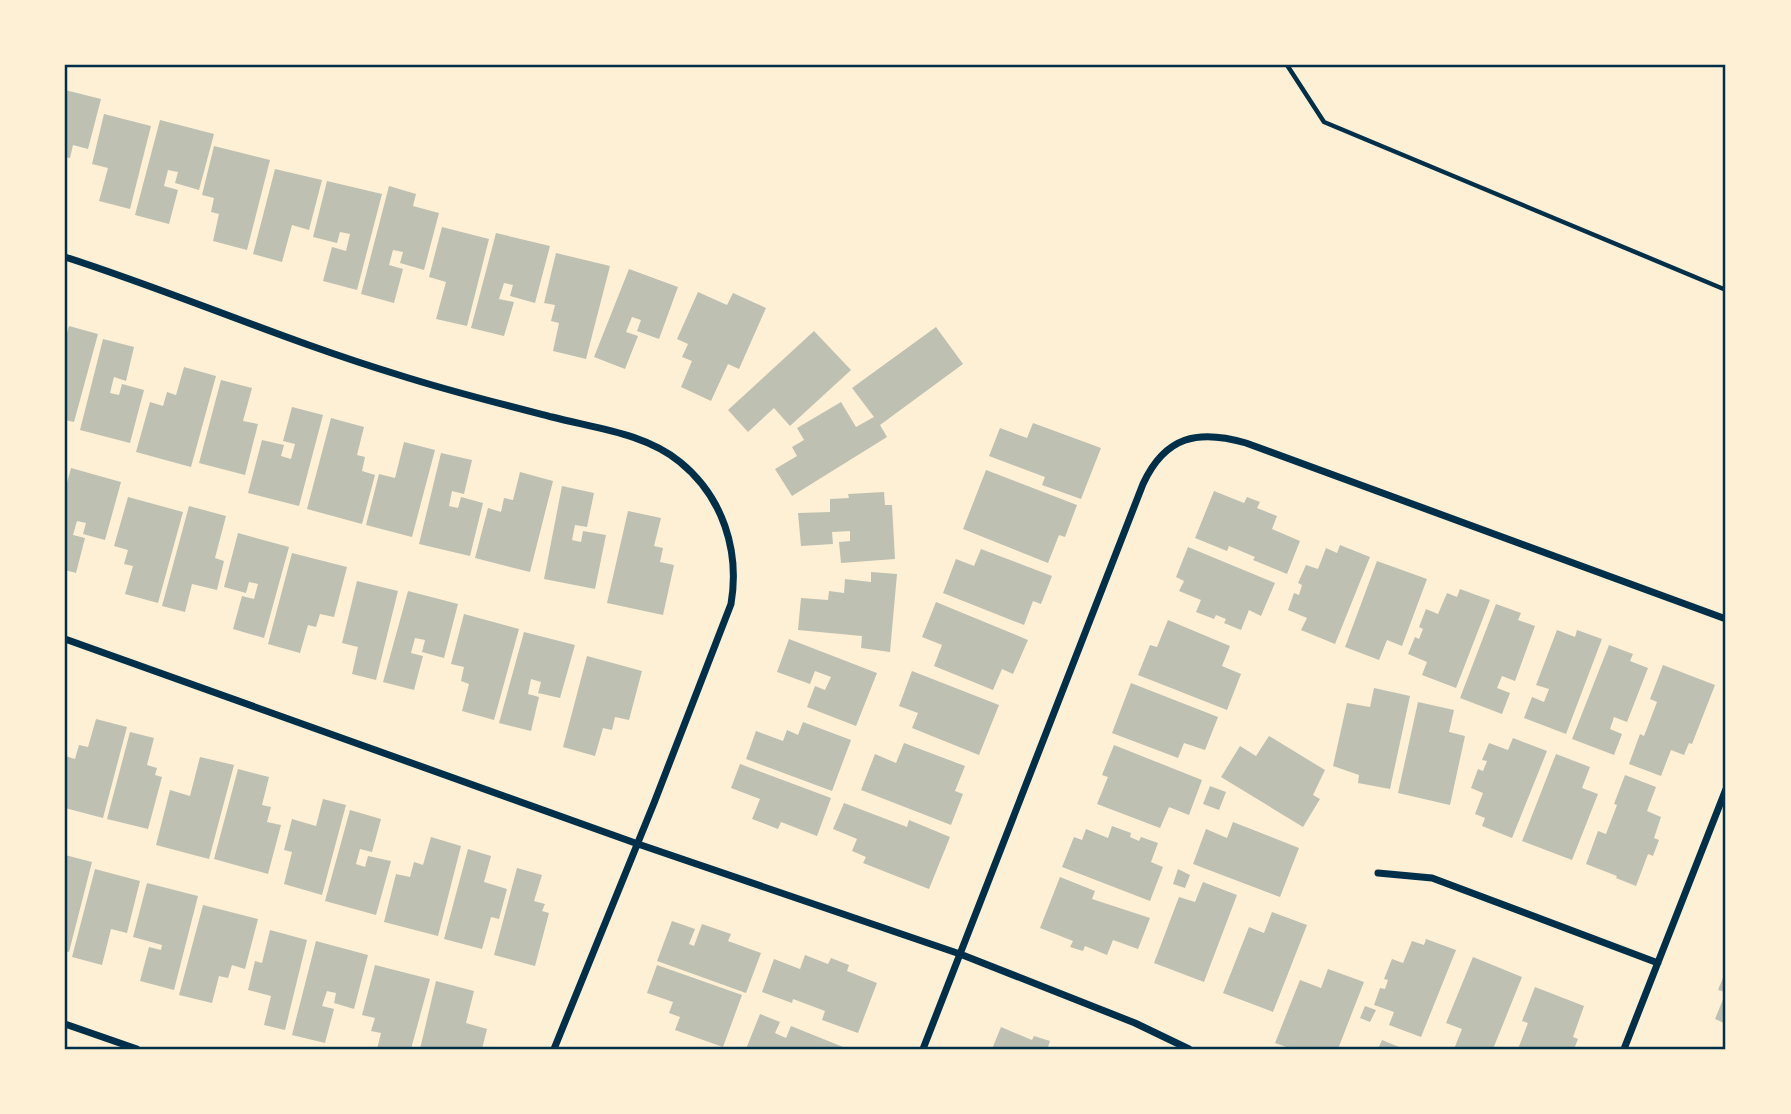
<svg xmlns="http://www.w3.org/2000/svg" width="1791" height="1114" font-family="'Noto Sans',sans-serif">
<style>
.building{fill:#bec0b2}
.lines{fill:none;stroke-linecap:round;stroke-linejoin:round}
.path{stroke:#003049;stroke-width:4.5}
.minor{stroke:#003049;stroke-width:7}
.neatline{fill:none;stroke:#003049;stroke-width:2.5}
</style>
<rect width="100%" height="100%" fill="#fdf0d5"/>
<path class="building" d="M65,90L101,99L88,149L73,145L70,158L65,157Z
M104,114L151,126L130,209L99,201L108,168L92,164Z
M160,120L214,134L199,190L175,183L178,172L168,170L164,186L178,190L169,224L135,215Z
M214,146L270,160L247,250L213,241L219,214L211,212L214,198L202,195Z
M275,169L322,180L309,230L292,225L282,262L253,254Z
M327,181L382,194L357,290L323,281L332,247L346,251L350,234L340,232L337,243L313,237Z
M389,186L416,194L413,206L439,213L424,270L400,263L403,252L393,250L389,265L403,269L394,303L361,294Z
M442,227L489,239L467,326L436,319L446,282L429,277Z
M496,233L550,246L535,303L510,296L513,285L504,283L499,299L514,302L504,336L471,328Z
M556,253L610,266L586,359L553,351L559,323L551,321L555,305L544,303Z
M629,269L678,287L659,339L637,331L641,320L632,317L626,332L638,336L625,369L594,357Z
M698,292L727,305L733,293L766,308L739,369L728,364L711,401L681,387L692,361L682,357L688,344L677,339Z
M69,326L98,334L74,422L65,420V340Z
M936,327L963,364L880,425L887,437L792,496L775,469L797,456L792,447L804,440L797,428L841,402L856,427L874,417L852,388Z
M814,331L851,370L790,426L774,408L748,432L728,410Z
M103,339L134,347L126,381L114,377L110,393L119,395L122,384L144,390L130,443L80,430Z
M184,367L216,376L191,467L136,452L150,402L163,406L167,392L176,395Z
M221,380L252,388L243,421L258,424L245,475L199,463Z
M292,407L323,415L299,506L248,493L262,440L284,445L281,456L291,459L295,444L283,441Z
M331,418L364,427L357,455L365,457L362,471L375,475L362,524L307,509Z
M1033,423L1101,448L1081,499L1042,485L1045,477L989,456L1000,428L1027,438Z
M404,442L435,450L412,537L366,525L379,474L395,478Z
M441,453L472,460L464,494L452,491L449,506L458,508L461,497L483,503L470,556L419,544Z
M71,468L121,482L105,540L83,534L86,523L77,521L73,535L85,538L76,573L65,570V490Z
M986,470L1077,505L1065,537L1059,535L1048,563L963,529Z
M520,472L553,481L530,572L475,558L488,508L501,512L504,498L513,500Z
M562,486L594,493L587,527L575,525L572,540L581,542L583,531L606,535L595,589L544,579Z
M1214,491L1244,503L1247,497L1260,502L1257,508L1277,516L1272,529L1300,541L1287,574L1253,560L1255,557L1229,546L1227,551L1195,538Z
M884,492L885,505H892L895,559L841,563L839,542L850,541V531L832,532L833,544L801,546L798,513L830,512V499L849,498L848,494Z
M128,497L183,512L158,603L125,594L133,566L124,564L128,550L114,546Z
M189,506L226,516L215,558L224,561L217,590L192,584L185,612L162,606Z
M628,511L661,518L654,546L663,548L660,562L674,565L663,615L607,603Z
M238,533L289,547L264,638L233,629L242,596L254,599L258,584L249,582L246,593L224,587Z
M1340,545L1370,557L1335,644L1301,630L1307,618L1288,610L1294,593L1299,595L1302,585L1298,583L1306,565L1318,569L1326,548L1337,553Z
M1188,547L1275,583L1261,616L1249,610L1241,630L1224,623L1226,619L1216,615L1214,619L1196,612L1201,600L1179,591L1184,581L1176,577Z
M981,549L1052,576L1041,604L1033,601L1024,625L943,593L956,559L974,566Z
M292,553L347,567L334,617L320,614L316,627L308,625L300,653L268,644Z
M1377,561L1427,579L1402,646L1387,640L1379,660L1345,647Z
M871,572L897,574L890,652L861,648L862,636L798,630L801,598L828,600L829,591L844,593L845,579L871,582Z
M357,581L398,591L376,680L352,674L358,647L342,643Z
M1460,589L1490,600L1456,688L1422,675L1427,662L1408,654L1415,637L1419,639L1423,629L1419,627L1426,609L1438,614L1447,593L1457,597Z
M408,591L458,604L444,658L422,652L425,640L415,638L411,653L423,656L414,690L383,682Z
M936,602L1028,640L1013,674L1002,669L993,690L934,666L942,645L922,637Z
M1496,604L1521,613L1518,620L1535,626L1515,681L1502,676L1497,688L1510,693L1502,714L1460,698Z
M464,614L519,629L494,720L462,711L469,684L461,681L464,667L451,664Z
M1168,620L1230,646L1222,666L1241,674L1227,710L1138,675L1150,645L1157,647Z
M1557,630L1575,637L1577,630L1602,639L1566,734L1524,718L1532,697L1544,702L1549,689L1536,685Z
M524,632L575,645L560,698L538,693L541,682L531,679L528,694L539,697L531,731L499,723Z
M789,639L877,673L856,726L807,707L815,686L825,690L831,677L815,671L810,684L777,672Z
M1609,645L1633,654L1630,661L1648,668L1627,722L1614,717L1610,729L1622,734L1614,755L1572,739Z
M587,656L642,671L629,720L615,717L612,730L603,728L595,756L563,747Z
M1663,665L1715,685L1692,744L1689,743L1684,755L1671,750L1661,776L1629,764L1640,734L1644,736L1657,702L1650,699Z
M912,671L999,705L979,755L912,728L918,713L899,706Z
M1131,683L1218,717L1205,750L1184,743L1178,758L1112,733Z
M1374,688L1410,696L1390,789L1358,783L1359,775L1333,766L1347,703L1370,707Z
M1418,702L1454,710L1449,732L1465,736L1450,805L1398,793Z
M96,719L127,727L103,818L65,808V756L75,759L79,745L88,747Z
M803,722L851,740L832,791L746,759L756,731L783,741L787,730L798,735Z
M130,732L154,738L147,765L157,768L155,775L162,777L148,829L107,819Z
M1269,736L1325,770L1313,795L1320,799L1303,827L1221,777L1240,746L1256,756Z
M1513,738L1547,751L1512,838L1482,826L1485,818L1475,814L1483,793L1471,788L1478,769L1483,771L1487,761L1482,760L1489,743L1508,750Z
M904,743L965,766L955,791L963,794L951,825L861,790L875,754L896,763Z
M1114,745L1202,780L1189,815L1169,807L1160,828L1097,804L1108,777L1102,775Z
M1556,754L1590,767L1582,788L1598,794L1572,860L1522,841Z
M200,757L234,765L209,859L156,845L170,790L190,796Z
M740,764L831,798L817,836L781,822L778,829L752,819L760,799L731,788Z
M238,769L269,777L262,805L271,807L267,822L281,825L268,874L214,859Z
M1625,775L1656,787L1647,811L1661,817L1654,838L1659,840L1653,856L1648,854L1636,886L1616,878L1617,876L1586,864L1598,831L1606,834L1617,805L1614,804Z
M1210,786L1226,792L1219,810L1203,804Z
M323,799L346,805L322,895L284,884L292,852L284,850L292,819L316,826Z
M844,803L907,827L909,820L950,837L929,889L863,863L866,857L852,851L857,839L833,829Z
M350,810L381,819L372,852L360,849L356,864L365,867L368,856L391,861L376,915L325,901Z
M1233,822L1299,848L1280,897L1193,864L1206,829L1227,838Z
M1112,826L1131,833L1130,837L1139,841L1141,837L1158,843L1151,862L1163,867L1150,901L1062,867L1074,837L1082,840L1086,829L1108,838Z
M431,837L461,846L438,936L384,922L396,874L410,877L414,862L423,865Z
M468,849L491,856L484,882L507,889L499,919L491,917L482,949L444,939Z
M65,855L92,862L69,952L65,951Z
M517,868L542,875L534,901L545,904L542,911L549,913L535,966L494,955Z
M95,869L140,881L127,933L111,929L102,965L72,957Z
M1178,869L1190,875L1185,888L1173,884Z
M1060,877L1095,891L1092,899L1150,918L1138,949L1113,940L1107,955L1085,946L1083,951L1070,947L1073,941L1040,928Z
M1203,882L1237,895L1204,982L1154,963L1179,897L1195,902Z
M147,883L198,896L174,990L140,981L149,947L161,950L162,945L133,937Z
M203,905L258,919L245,969L232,965L228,978L219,976L212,1003L179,995Z
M1272,912L1307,925L1273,1012L1223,993L1249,927L1264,933Z
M672,921L695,929L689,944L694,946L702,924L731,934L728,941L761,953L746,993L657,961Z
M270,930L307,940L285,1030L264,1025L271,996L248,990L255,961L262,963Z
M1426,939L1456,950L1421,1037L1389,1025L1394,1012L1374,1005L1380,988L1385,989L1388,980L1384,979L1392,959L1403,963L1412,941L1424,945Z
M316,941L368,955L354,1009L334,1003L336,993L327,991L322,1006L334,1009L325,1043L292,1035Z
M805,955L828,964L831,958L849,965L847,971L877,983L858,1033L822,1020L825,1011L793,999L792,1003L762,992L774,959L800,969Z
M1473,957L1522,977L1493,1049H1454L1462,1029L1446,1023Z
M375,965L430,979L411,1049H377L381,1033L371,1031L375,1018L362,1015Z
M657,965L742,995L723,1047L675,1030L680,1017L669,1013L673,1002L647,993Z
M1328,969L1364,982L1338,1049H1292L1275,1043L1300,980L1321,988Z
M1726,970V1024L1715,1019L1726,992L1718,990Z
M436,981L474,991L466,1023L487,1029L482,1049H420Z
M1535,987L1584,1006L1573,1037L1578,1039L1574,1049H1518L1528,1023L1522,1021Z
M1365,1006L1376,1010L1370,1022L1360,1018Z
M760,1014L780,1022L775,1033L786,1038L791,1026L848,1049H746Z
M1001,1027L1032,1040L1034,1036L1050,1041L1048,1047L1054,1049H992Z
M1382,1040L1404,1049H1378Z"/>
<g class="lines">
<path class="path" d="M1287,65L1324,122L1726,290"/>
<path class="minor" d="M65,257C177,293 286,341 399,375C449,391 501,404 552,417C594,428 645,433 680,462C723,497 740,551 731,604L654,803L554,1049
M65,639L638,844L960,954L1135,1023L1189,1049
M1378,873L1432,878L1658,963
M65,1024L137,1049
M923,1049L1143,484C1165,436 1198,429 1246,443L1726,619
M1624,1049L1726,789"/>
</g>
<rect width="1791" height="1114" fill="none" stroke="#fdf0d5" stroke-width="133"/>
<rect x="66" y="66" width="1658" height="982" class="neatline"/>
</svg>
